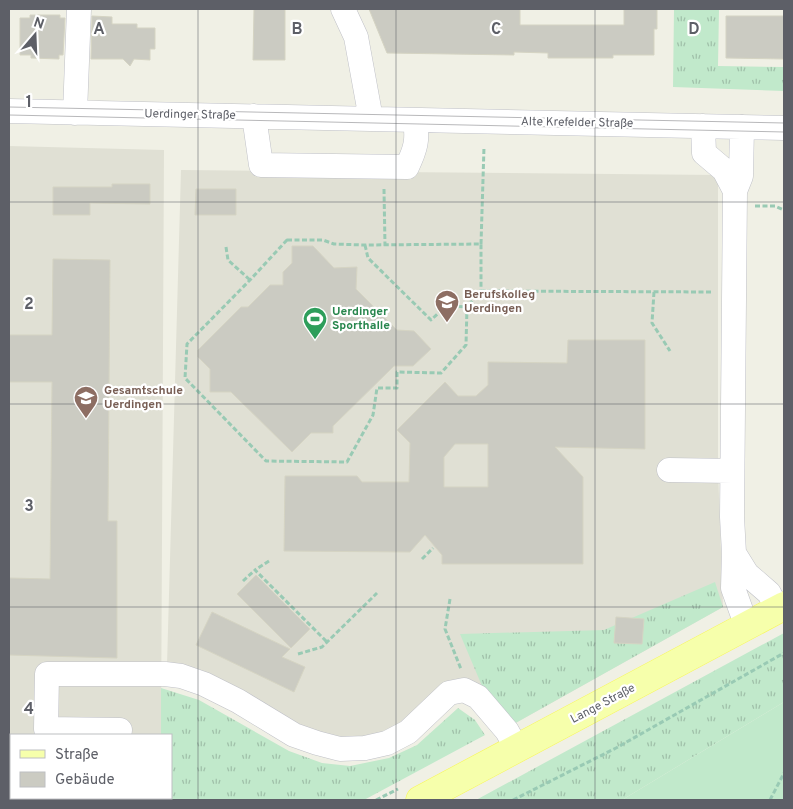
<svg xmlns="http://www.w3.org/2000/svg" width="793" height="809" font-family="Overpass,sans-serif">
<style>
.education{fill:#e0e0d4}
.grass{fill:url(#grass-tufts)}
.garden{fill:#c1e9cb}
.building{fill:#cbcbc2;stroke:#d5d4c3;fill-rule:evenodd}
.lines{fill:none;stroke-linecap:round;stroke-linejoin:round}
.minor-casing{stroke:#bfc0c7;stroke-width:25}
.major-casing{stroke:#f9f755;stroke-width:29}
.path{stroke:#99cab4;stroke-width:3;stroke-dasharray:5 2.5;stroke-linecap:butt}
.minor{stroke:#fff;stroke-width:24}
.major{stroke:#f6ffab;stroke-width:28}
.tram{stroke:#b8b8ba;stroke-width:1}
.grid{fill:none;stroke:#5d5f67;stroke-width:1;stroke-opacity:0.55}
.labels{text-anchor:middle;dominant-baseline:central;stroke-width:4.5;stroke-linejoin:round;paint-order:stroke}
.street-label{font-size:12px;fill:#5d5f67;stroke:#fff}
.education-label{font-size:12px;font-weight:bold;fill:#785e54;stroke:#fff;text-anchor:start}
.leisure-label{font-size:12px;font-weight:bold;fill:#27864d;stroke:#fff;text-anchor:start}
.grid-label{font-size:16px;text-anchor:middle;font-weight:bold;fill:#5d5f67;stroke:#fff;stroke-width:4.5;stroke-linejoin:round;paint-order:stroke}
</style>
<defs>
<pattern id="grass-tufts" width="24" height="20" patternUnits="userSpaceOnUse" patternTransform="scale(1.25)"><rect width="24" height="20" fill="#c1e9cb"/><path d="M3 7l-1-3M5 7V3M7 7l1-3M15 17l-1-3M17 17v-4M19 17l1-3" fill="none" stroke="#a0c0a9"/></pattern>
</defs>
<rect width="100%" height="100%" fill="#f0f0e5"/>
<path class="education" d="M9,146L164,150L161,735H11V790L9,791Z
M181,170L718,175V470L723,607L512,725L482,686L361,741L317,736L167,665Z"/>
<path class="grass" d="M674,9H719L718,66L784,67V91L673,87Z
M715,582L723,607L512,725L482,686L460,634L604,630Z
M784,633V702L622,800H476Z
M161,688L199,700L289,751L322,763L350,766L389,758L417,745L458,708L475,720L485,735L364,800H9V791L11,790V798H171V735H161Z"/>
<path class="garden" d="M784,702V800H622Z"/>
<path class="building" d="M254,9H285V60H253Z
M369,9H520V25H624V9H657V29H654V55H613V58H548V53L514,52V55L387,53Z
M30,15H60V18H65L63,55H59V59L31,58V55H20V18H30Z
M92,16L112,17V24H137V28H155V49H150V60L134,59L130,66L123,59H91Z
M726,16H784V59L726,58Z
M112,184H150V204L90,203V215H53V187H112Z
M196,189H236V215H195Z
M292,246H313L334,268L357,267L356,289L397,330L414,331L431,349L413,366H394L333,426V433H311L292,452L231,392H210V369L198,357V350L241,307H248L270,285H283V272L292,263Z
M53,259L110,260L108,521H117V658L9,655V578L50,579L52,382H9V335H52Z
M568,340H645V449L555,447L583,477V564H442V555L425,535L410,552L284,551L285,476H357L362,482H409L410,443L397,430L445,382L458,396H476L488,385V362L567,363ZM455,444H488V487H444V457Z
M256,575L310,629L291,648L237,594Z
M212,612L290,649L282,657L305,667L294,692L196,645Z
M616,617L644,619L642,644L614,643Z"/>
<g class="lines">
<defs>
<path id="minor" d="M343,9L356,37L371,119
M9,111L784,128
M75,113L79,9
M254,116L261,165L407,167C416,148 418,140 415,120
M703,126L704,153L724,170L735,191
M742,127L741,176L735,191L732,517L734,553L733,588L747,627
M669,470L732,471
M734,553L747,574L769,593L778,610
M120,730L46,729L47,674H165L181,676L204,684L238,701L294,735L317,743L340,749L365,748L387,743L408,732L449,693L464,690L478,697L507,731L517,749"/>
<path id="major" d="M420,800L784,606"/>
</defs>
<use href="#minor" class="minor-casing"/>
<use href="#major" class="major-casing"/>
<path class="path" d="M384,189L385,246
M755,206H775L784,210
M287,240H323L334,244L365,245L481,244V291L467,307L466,345L441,373L397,372V388H377L373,415L347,462L266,461L185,378L187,344L250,280Z
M481,244L484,147
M365,245L368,258L431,320L446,306L467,307
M226,247L228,260L250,280
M481,291L713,292
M654,292L652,323L670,351
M422,559L433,548
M269,561L255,570L327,642
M243,581L255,570
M450,599L445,629L461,669
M298,654L322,647L377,593
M376,800L398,789
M513,800L616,748L784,653
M770,800L784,773"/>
<use href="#minor" class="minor"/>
<use href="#major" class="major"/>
<path class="tram" d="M9,107L784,123
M9,115L784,132"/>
</g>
<path class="grid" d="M198,9V800M396,9V800M595,9V800M9,202H784M9,404H784M9,607H784"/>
<defs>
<symbol id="school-pin" viewBox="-11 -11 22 30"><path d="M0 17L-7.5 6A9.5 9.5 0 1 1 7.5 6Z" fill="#8d6e63" stroke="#fff"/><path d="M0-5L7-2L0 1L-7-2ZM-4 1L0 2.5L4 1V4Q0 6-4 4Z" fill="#fff"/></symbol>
<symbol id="stadium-pin" viewBox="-11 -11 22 30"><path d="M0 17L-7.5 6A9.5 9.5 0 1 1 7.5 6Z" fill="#2e9e5b" stroke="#fff"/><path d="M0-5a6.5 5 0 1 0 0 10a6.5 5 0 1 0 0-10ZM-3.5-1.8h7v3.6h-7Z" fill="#fff"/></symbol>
</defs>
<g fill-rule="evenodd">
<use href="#school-pin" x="433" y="288" width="28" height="38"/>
<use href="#stadium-pin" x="301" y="305" width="28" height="38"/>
<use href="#school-pin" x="72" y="384" width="28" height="38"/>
</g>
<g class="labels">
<g class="street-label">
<text transform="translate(190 115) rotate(1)">Uerdinger Straße</text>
<text transform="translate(577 123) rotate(1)">Alte Krefelder Straße</text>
<text transform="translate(603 704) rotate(-28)">Lange Straße</text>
</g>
<g class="education-label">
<text x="464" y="295">Berufskolleg<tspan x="464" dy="14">Uerdingen</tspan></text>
<text x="104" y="391">Gesamtschule<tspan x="104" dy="14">Uerdingen</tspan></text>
</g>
<g class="leisure-label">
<text x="332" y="312">Uerdinger<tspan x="332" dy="14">Sporthalle</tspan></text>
</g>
</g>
<g class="grid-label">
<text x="99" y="34">A</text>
<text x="297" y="34">B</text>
<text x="496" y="34">C</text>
<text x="694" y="34">D</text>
<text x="29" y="107">1</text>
<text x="29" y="309">2</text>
<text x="29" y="511">3</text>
<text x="29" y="714">4</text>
</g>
<rect width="793" height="809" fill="none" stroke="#5d5f67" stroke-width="20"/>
<rect x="10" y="734" width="162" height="65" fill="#ffffff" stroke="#bebfc2"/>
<rect x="20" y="750" width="25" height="8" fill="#f6ffab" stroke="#bebfc2"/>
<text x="55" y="759" font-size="15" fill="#5d5f67">Straße</text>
<rect x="20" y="772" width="25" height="15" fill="#cbcbc2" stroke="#bebfc2"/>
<text x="55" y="784" font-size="15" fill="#5d5f67">Gebäude</text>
<g transform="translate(35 35) rotate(19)" stroke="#ffffff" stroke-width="4" paint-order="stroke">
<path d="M0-4L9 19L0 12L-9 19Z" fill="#5d5f67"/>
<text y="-8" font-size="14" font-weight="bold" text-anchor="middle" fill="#5d5f67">N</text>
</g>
</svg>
